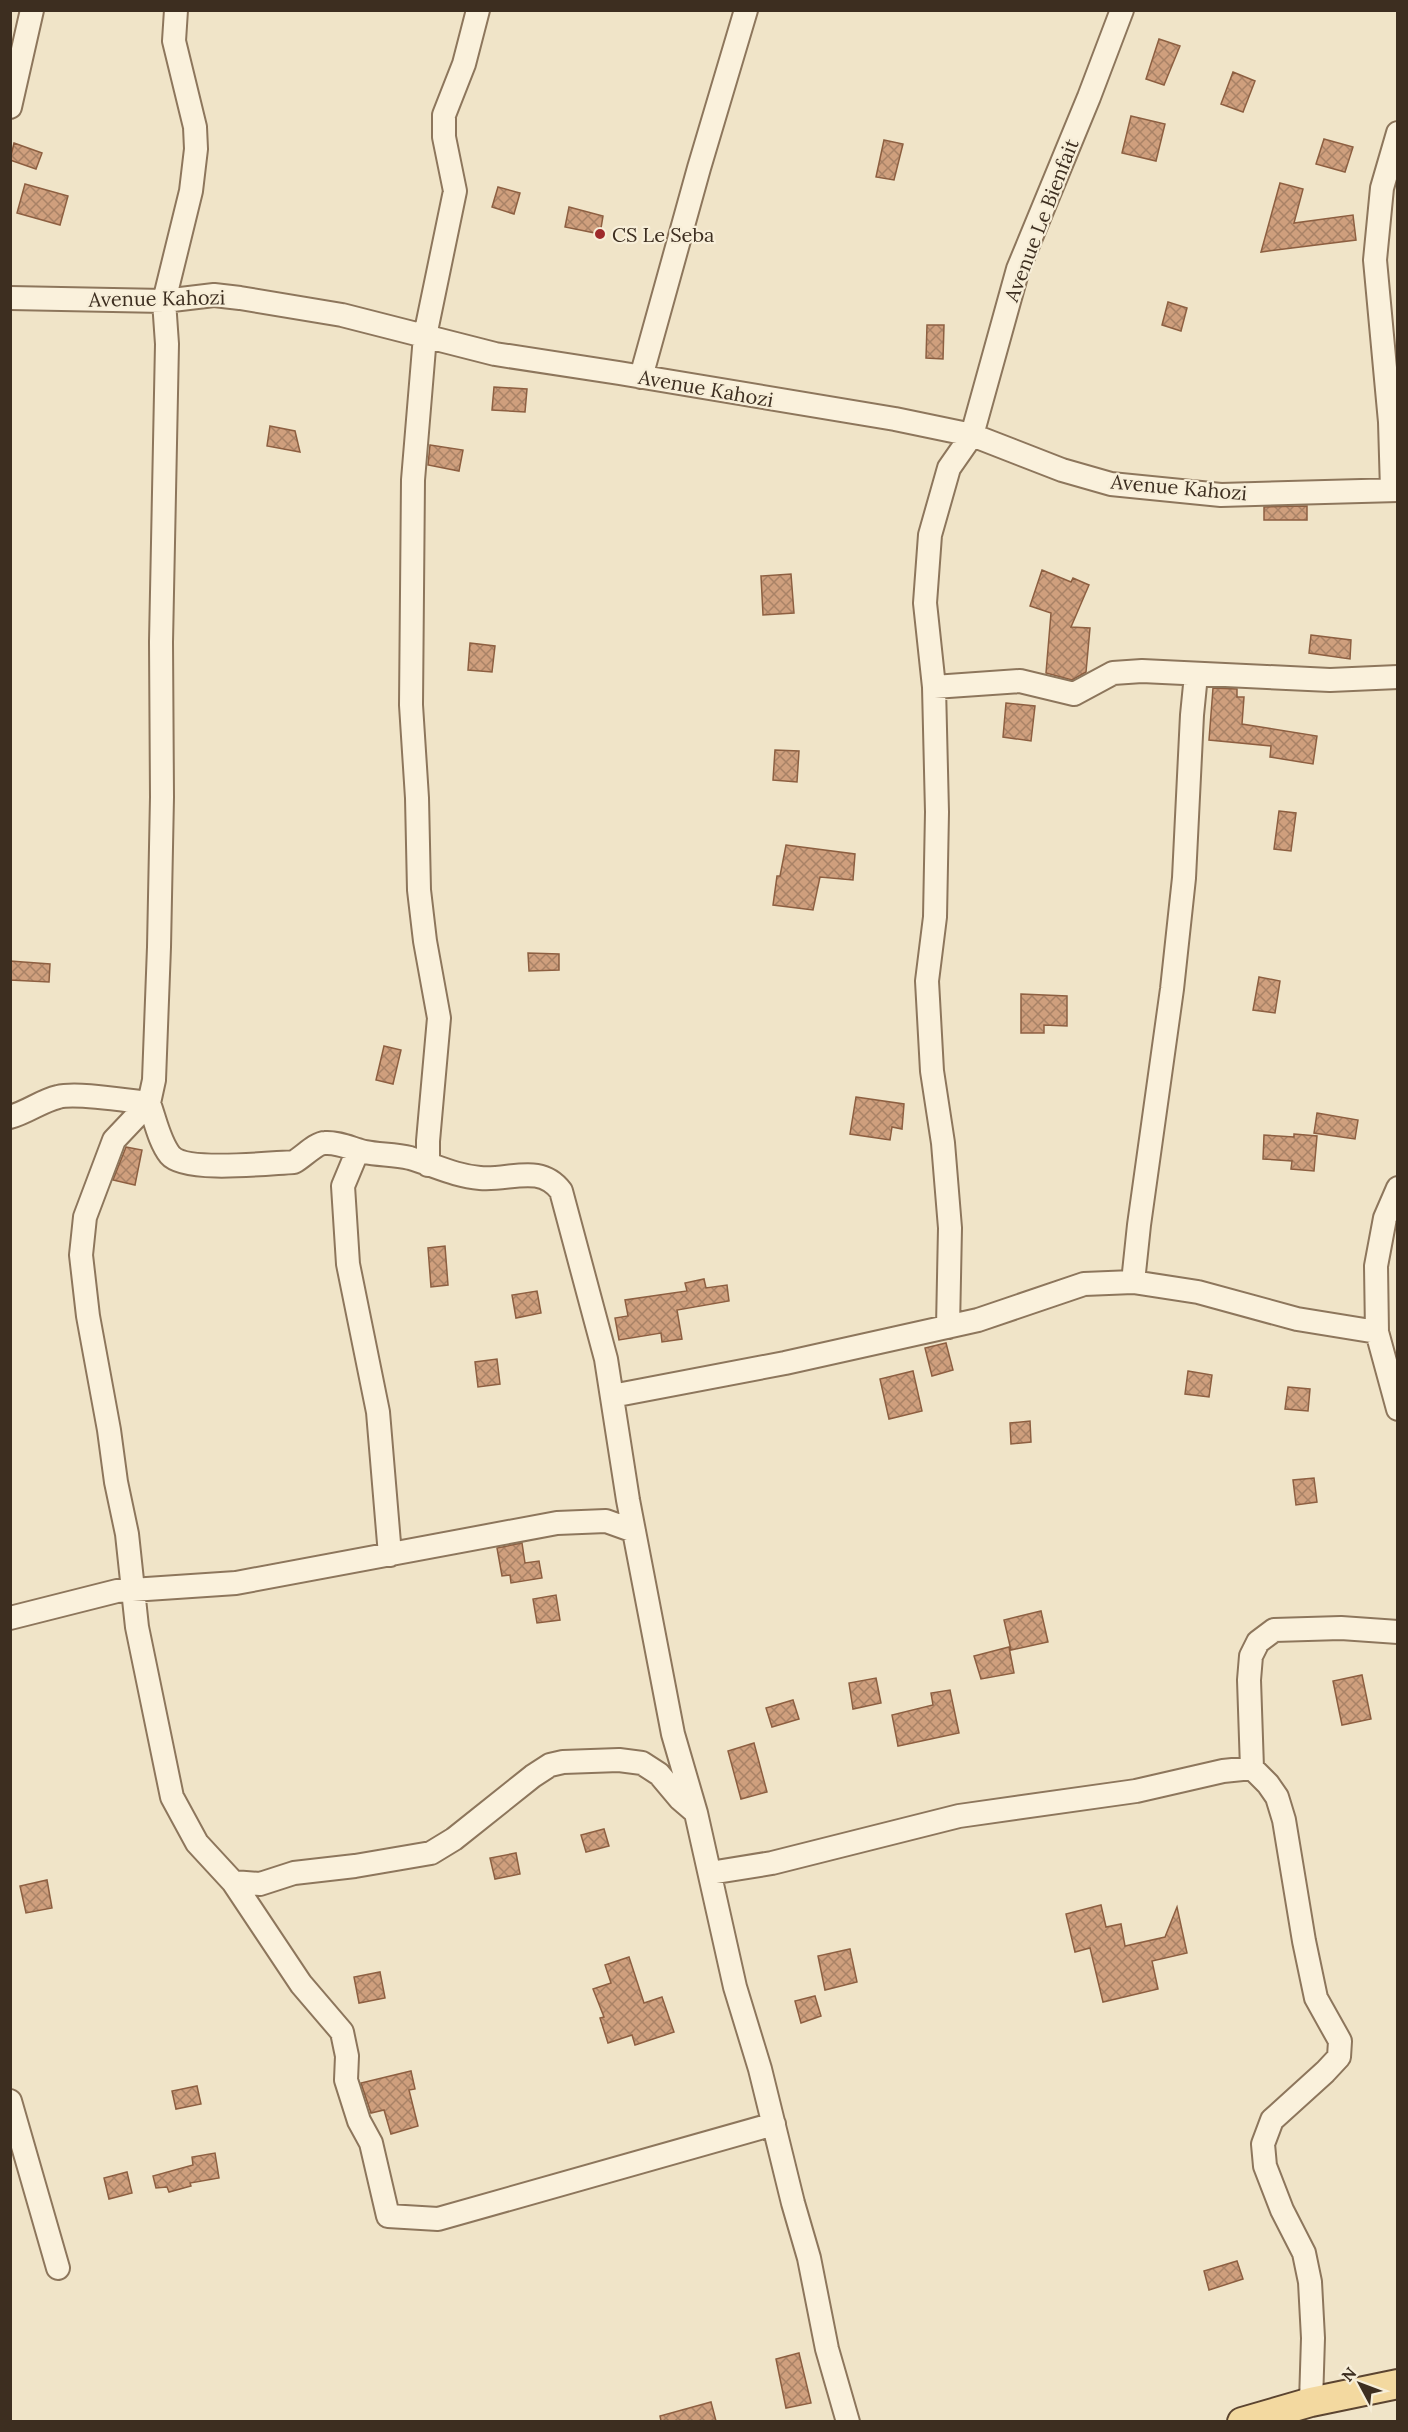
<svg xmlns="http://www.w3.org/2000/svg" width="1408" height="2432" font-family="Lora,serif">
<style>
.building{fill:url(#building-cross-hatch);stroke:#8d5f41;stroke-width:1.5}
.lines{fill:none;stroke-linecap:round;stroke-linejoin:round}
.minor-casing{stroke:#8d765c;stroke-width:26}
.major-casing{stroke:#5b4430;stroke-width:32}
.minor{stroke:#faf1dc;stroke-width:22}
.major{stroke:#f3d9a0;stroke-width:28}
.poi-dot{fill:#9e2a2b;stroke:#f7eed8;stroke-width:2}
.labels{text-anchor:middle;dominant-baseline:central;stroke-width:4.5;stroke-linejoin:round;paint-order:stroke}
.street-label{font-size:20px;fill:#3d2e20;stroke:#f7eed8}
.poi-label{font-size:20px;fill:#3d2e20;stroke:#f7eed8;text-anchor:start}
</style>
<defs>
<pattern id="building-cross-hatch" width="8" height="8" patternUnits="userSpaceOnUse" patternTransform="scale(1.5)"><rect width="8" height="8" fill="#cf9f7d"/><path d="M0 0l8 8M0 8l8-8" fill="none" stroke="#a98266"/></pattern>
</defs>
<rect width="100%" height="100%" fill="#f0e4c8"/>
<path class="building" d="M1159,39L1180,46L1164,85L1146,79Z
M1233,72L1255,81L1243,112L1221,104Z
M1131,116L1165,124L1156,161L1122,153Z
M1324,139L1353,147L1345,172L1316,164Z
M884,140L903,144L894,180L876,177Z
M14,143L42,153L36,169L10,160Z
M1280,183L1303,189L1294,223L1353,215L1356,240L1261,252Z
M25,184L68,196L60,225L17,213Z
M498,187L520,193L514,214L492,207Z
M569,207L603,216L600,234L565,227Z
M1168,302L1187,308L1181,331L1162,325Z
M927,325H944L943,359L926,358Z
M494,387L527,389L525,412L492,410Z
M270,426L295,431L300,452L267,446Z
M430,445L463,450L459,471L428,465Z
M1307,506V520H1264V507Z
M1042,570L1071,582L1073,578L1089,585L1071,627L1090,628L1086,672L1072,680L1046,673L1051,613L1030,606Z
M791,574L794,613L763,615L761,576Z
M1311,635L1351,640L1350,659L1309,653Z
M470,643L495,646L492,672L468,670Z
M1213,688L1237,689V697H1244L1242,724L1317,736L1313,764L1270,757L1271,746L1209,740Z
M1006,703L1035,706L1031,741L1003,737Z
M775,750L799,751L797,782L773,780Z
M1279,811L1296,813L1291,851L1274,849Z
M786,845L855,854L853,880L820,877L813,910L773,905L777,876H780Z
M528,953L559,954V970L529,971Z
M10,961L50,964L49,982L10,980Z
M1259,977L1280,981L1275,1013L1253,1010Z
M1021,994L1067,996V1026L1044,1025V1033H1021Z
M384,1046L401,1050L393,1084L376,1080Z
M856,1097L904,1104L902,1129L892,1127L890,1140L850,1134Z
M1317,1113L1358,1120L1355,1139L1314,1133Z
M1294,1134L1317,1136L1314,1171L1291,1169L1292,1161L1263,1159L1264,1135L1294,1137Z
M126,1147L142,1150L135,1185L113,1180Z
M445,1246L448,1285L431,1287L428,1248Z
M704,1279L706,1288L727,1285L729,1301L677,1310L682,1339L662,1342L661,1333L619,1340L615,1318L628,1316L625,1300L687,1291L685,1283Z
M537,1291L541,1313L516,1318L512,1295Z
M946,1343L953,1370L932,1376L925,1348Z
M497,1359L500,1384L478,1387L475,1362Z
M913,1371L922,1411L889,1419L880,1379Z
M1188,1371L1212,1375L1209,1397L1185,1394Z
M1288,1387L1310,1389L1308,1411L1285,1409Z
M1030,1421L1031,1442L1011,1444L1010,1423Z
M1314,1478L1317,1502L1296,1505L1293,1480Z
M522,1543L525,1563L539,1561L542,1578L511,1583L510,1575L502,1576L497,1548Z
M556,1595L560,1620L537,1623L533,1599Z
M1041,1611L1048,1642L1011,1650L1004,1620Z
M1009,1647L1014,1673L981,1679L974,1656Z
M1362,1675L1371,1719L1342,1725L1333,1681Z
M876,1678L881,1703L853,1709L849,1683Z
M950,1690L959,1733L898,1746L892,1715L933,1705L931,1693Z
M793,1700L799,1719L772,1727L766,1708Z
M754,1743L767,1792L741,1799L728,1751Z
M604,1829L609,1846L586,1852L581,1835Z
M516,1853L520,1874L495,1879L490,1858Z
M47,1880L52,1908L26,1913L20,1886Z
M1101,1905L1106,1927L1121,1924L1125,1946L1165,1937L1177,1907L1187,1953L1152,1961L1158,1989L1103,2002L1090,1948L1075,1952L1066,1914Z
M850,1949L857,1982L825,1990L818,1956Z
M629,1957L644,2003L662,1997L674,2032L635,2045L632,2035L608,2043L600,2018L604,2017L593,1989L611,1983L605,1965Z
M380,1972L385,1998L359,2003L354,1977Z
M815,1996L821,2016L801,2023L795,2001Z
M411,2071L415,2089L409,2090L418,2126L391,2134L384,2110L371,2113L361,2083Z
M197,2086L201,2104L176,2109L172,2091Z
M215,2153L219,2178L190,2183L191,2186L169,2192L167,2187L156,2188L153,2176L193,2165L192,2157Z
M127,2172L132,2193L109,2199L104,2178Z
M1237,2261L1243,2279L1209,2290L1204,2271Z
M799,2353L811,2403L786,2408L776,2359Z
M711,2402L716,2421H661L660,2416Z"/>
<g class="lines">
<defs>
<path id="minor" d="M176,10L174,41L195,127L196,149L191,191L164,301L167,344L161,642L162,797L159,947L154,1080L149,1103L114,1140L85,1217L81,1255L88,1316L109,1430L116,1482L127,1534L137,1627L172,1797L197,1843L233,1882L301,1984L342,2032L347,2056L346,2080L359,2121L371,2143L388,2216L438,2219L774,2124
M10,107L32,10
M10,298L164,301L214,295L240,298L342,315L495,354L619,373L895,419L972,435L1062,470L1111,484L1221,495L1398,490
M641,377L699,168L746,10
M1392,490L1390,422L1375,260L1382,188L1398,133
M934,687L1020,681L1074,694L1113,673L1142,671L1330,680L1398,677
M10,1117C28,1112 41,1101 58,1097C77,1092 128,1101 149,1103C155,1119 159,1141 170,1155C185,1173 270,1163 294,1162C303,1157 316,1143 325,1143C339,1142 352,1149 365,1152C379,1155 395,1154 410,1158C434,1165 455,1176 480,1178C509,1181 540,1163 561,1191L606,1359L628,1500L673,1734L696,1813L735,1987L760,2069L793,2203L809,2258L827,2349L848,2422
M358,1150L343,1186L348,1264L378,1412L390,1555
M428,1165V1141L439,1018L425,941L419,890L417,798L411,705L413,480L425,336L455,191L444,137V115L464,64L478,10
M1398,1188L1385,1218L1376,1266L1377,1332L1398,1409
M1133,1282L1139,1225L1172,989L1184,878L1192,715L1196,675
M948,1327L950,1228L943,1143L932,1071L927,981L935,917L937,812L934,687L925,603L930,535L949,468L972,435L1018,269L1089,97L1122,10
M612,1396L785,1363L978,1320L1084,1284L1133,1282L1198,1292L1297,1319L1377,1332
M10,1618L117,1591L236,1583L557,1523L606,1521L634,1531
M710,1873L772,1863L959,1816L1136,1791L1223,1771L1252,1768
M233,1882L260,1884L294,1873L355,1866L431,1853L454,1839L533,1776L550,1765L563,1762L619,1760L642,1763L659,1774L680,1799L694,1811
M10,2101L58,2268
M1311,2402L1313,2338L1310,2282L1304,2253L1282,2210L1265,2166L1263,2144L1272,2120L1325,2072L1339,2057L1340,2041L1316,1998L1304,1941L1284,1820L1277,1797L1268,1784L1252,1768L1249,1680L1251,1656L1258,1642L1274,1630L1341,1628L1398,1632"/>
<path id="major" d="M1242,2422L1311,2402L1398,2384"/>
</defs>
<use href="#minor" class="minor-casing"/>
<use href="#major" class="major-casing"/>
<use href="#minor" class="minor"/>
<use href="#major" class="major"/>
</g>
<circle class="poi-dot" cx="600" cy="234" r="6"/>
<g class="labels">
<g class="street-label">
<text transform="translate(1041 220) rotate(-69)">Avenue Le Bienfait</text>
<text transform="translate(157 298) rotate(-1)">Avenue Kahozi</text>
<text transform="translate(706 388) rotate(10)">Avenue Kahozi</text>
<text transform="translate(1179 487) rotate(5)">Avenue Kahozi</text>
</g>
<g class="poi-label">
<text x="612" y="234">CS Le Seba</text>
</g>
</g>
<rect width="1408" height="2432" fill="none" stroke="#3d2e20" stroke-width="24"/>
<g transform="translate(1360 2384) rotate(311)" stroke="#f7eed8" stroke-width="4.5" paint-order="stroke">
<path d="M0-4.5L10 22L0 15L-10 22Z" fill="#3d2e20"/>
<text y="-9" font-size="16" font-weight="bold" text-anchor="middle" fill="#3d2e20">N</text>
</g>
</svg>
